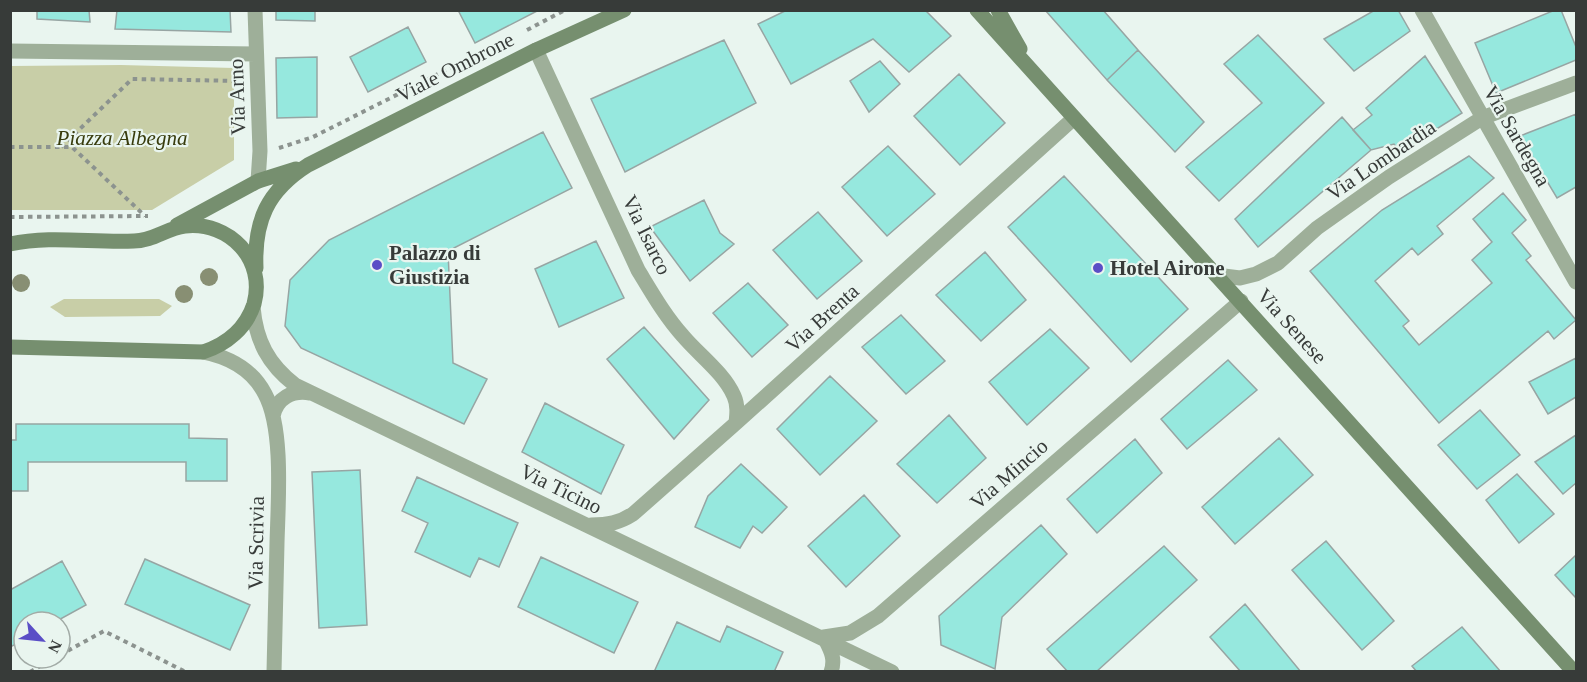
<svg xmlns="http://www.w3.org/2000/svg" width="1587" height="682" font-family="'Times New Roman',serif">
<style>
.green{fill:#c8cea7}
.building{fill:#96e8de;stroke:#97a5a3;stroke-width:1.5}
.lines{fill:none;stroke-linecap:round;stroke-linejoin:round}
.path{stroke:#8c938f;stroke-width:4;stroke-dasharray:4.5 4.5;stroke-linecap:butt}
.minor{stroke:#9eaf99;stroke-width:15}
.secondary{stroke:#768f6f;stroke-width:15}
.tree{fill:#888f73}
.poi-dot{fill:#5a4ec6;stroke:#e9f5ef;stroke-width:2}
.labels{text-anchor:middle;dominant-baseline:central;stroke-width:4.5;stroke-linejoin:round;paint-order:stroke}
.street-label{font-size:21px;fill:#373b39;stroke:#e9f5ef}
.park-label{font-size:21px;font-style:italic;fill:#383c0d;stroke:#e9f5ef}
.poi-label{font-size:21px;font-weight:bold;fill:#373b39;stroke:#e9f5ef;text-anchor:start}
</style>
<rect width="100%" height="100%" fill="#e9f5ef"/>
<path class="green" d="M121,65L234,68V160L152,210H11V66Z
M64,299H159L172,306L160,316L65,317L50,307Z"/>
<path class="building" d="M37,10H89L90,22L37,19Z
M117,10H230L231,32L115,29Z
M276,10H315V21L276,20Z
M458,10H539L475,43Z
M787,10H925L951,36L909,72L873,39L791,84L758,24Z
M1045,10H1103L1138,50L1107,80Z
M1375,10H1398L1410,31L1354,71L1324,39Z
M1555,10H1561L1576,47V60L1496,93L1475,43Z
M408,27L426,62L368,92L350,57Z
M1258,35L1324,103L1219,201L1186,167L1262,103L1224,64Z
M724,40L756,103L625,172L591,99Z
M1138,50L1204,122L1175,152L1107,80Z
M1425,56L1462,113L1400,152L1394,144L1371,150L1353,130L1372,115L1366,108Z
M317,57V117L277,118L276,58Z
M880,61L900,84L869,112L850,81Z
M959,74L1005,123L960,165L914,116Z
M1576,114V187L1557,198L1520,136Z
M1342,117L1371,150L1258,247L1235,219Z
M543,132L572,188L448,251L453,363L487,379L464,424L301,348L285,326L290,280L329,240Z
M888,146L935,194L887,236L842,187Z
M1469,156L1494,178L1437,226L1443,234L1418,255L1412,248L1375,281L1409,321L1403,326L1419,345L1492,283L1472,260L1492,242L1473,219L1503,193L1526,220L1512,233L1531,256L1526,260L1576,320L1554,339L1548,331L1439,423L1310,271L1382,210Z
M1064,176L1188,309L1131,362L1008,227Z
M704,200L720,233L734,244L690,281L650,227Z
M818,212L862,261L817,299L773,250Z
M596,241L624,298L559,327L535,269Z
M985,252L1026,300L981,341L936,295Z
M748,283L788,325L752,357L713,313Z
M901,315L945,361L906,394L862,347Z
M644,327L709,400L674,439L607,359Z
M1050,329L1089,368L1027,425L989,382Z
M1576,358V397L1548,414L1529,382Z
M1228,360L1257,390L1187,449L1161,419Z
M830,376L877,421L820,475L777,429Z
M545,403L624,445L601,494L522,452Z
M1480,410L1520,455L1477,489L1438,445Z
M949,415L986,458L937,503L897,464Z
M16,424H189V438L227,439V481H186V462H28V491H10V440H16Z
M1576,435V483L1563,494L1535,462Z
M1279,438L1313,475L1235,544L1202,507Z
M1135,439L1162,473L1097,533L1067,499Z
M741,464L787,507L762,533L753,526L740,548L695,527L708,496Z
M360,470L367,625L319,628L312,472Z
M1517,474L1554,514L1519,543L1486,500Z
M417,477L518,523L499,567L479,558L470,577L415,552L428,523L402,511Z
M864,495L900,536L846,587L808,546Z
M1041,525L1067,554L1002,617L995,669L941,645L939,616Z
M1326,541L1394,621L1362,650L1292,570Z
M1164,546L1197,580L1096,672H1068L1047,649Z
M1576,555V598L1555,575Z
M541,557L638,602L614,653L518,607Z
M145,559L250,605L230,650L125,604Z
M62,561L86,605L55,622H24V640L10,647V590Z
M1245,604L1301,672H1241L1210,637Z
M677,622L720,642L727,626L783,652L774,672H654Z
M1462,627L1501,672H1417L1412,666Z"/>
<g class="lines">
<path class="path" d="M527,30L565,10
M10,147H72L145,216
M61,147L132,79L240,81
M279,148L313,137L456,65
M10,217L148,216
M60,655L104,631L186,672
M30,672L54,658"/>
<path class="minor" d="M255,10L260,151L258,181
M1422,10L1576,282
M536,50L638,270C652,293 665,316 683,336C699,355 724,373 734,396C738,405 737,414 736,423
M10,51L256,54
M1216,275L1240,278L1256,274L1278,263L1317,228L1389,177L1482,118L1576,83
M253,307C256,341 268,364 295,385L892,672
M203,352C229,357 252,369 265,394C284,429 278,503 277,543C276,586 275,629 274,672
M273,416C277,398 292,390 310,393
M591,525C608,525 619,523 633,514L736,423L1073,119
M831,672C836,658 830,649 824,637L850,633L878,616L1241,301"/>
<path class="secondary" d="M977,10L1574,672
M998,10L1020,49
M177,225L258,181L296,169
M10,244C51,235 92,243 134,241C153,241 167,228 185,226C230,221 266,260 254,304C246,328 227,344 203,352L10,347
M256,268C254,221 267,191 308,165L536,50L624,10"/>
</g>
<g class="tree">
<circle cx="209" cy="277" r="9"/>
<circle cx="21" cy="283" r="9"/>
<circle cx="184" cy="294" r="9"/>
</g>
<g class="poi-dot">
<circle cx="377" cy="265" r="6"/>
<circle cx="1098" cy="268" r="6"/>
</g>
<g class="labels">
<g class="street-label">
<text transform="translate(455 67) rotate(-27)">Viale Ombrone</text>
<text transform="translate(237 97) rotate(-92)">Via Arno</text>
<text transform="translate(1517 136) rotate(60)">Via Sardegna</text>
<text transform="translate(1381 160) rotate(-34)">Via Lombardia</text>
<text transform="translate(647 235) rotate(64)">Via Isarco</text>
<text transform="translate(822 318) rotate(-42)">Via Brenta</text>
<text transform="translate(1292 326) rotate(48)">Via Senese</text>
<text transform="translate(1009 474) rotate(-41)">Via Mincio</text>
<text transform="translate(561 489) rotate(26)">Via Ticino</text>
<text transform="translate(256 543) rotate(-89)">Via Scrivia</text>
</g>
<g class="park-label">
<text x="122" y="138">Piazza Albegna</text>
</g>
<g class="poi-label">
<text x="389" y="253">Palazzo di<tspan x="389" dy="24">Giustizia</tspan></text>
<text x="1110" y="268">Hotel Airone</text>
</g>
</g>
<rect width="1587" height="682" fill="none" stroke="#373b39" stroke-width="24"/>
<g transform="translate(42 640) rotate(117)"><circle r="28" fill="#e9f5ef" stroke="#a2aba6" stroke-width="1.5"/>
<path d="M0-4.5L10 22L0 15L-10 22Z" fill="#5a4ec6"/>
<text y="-9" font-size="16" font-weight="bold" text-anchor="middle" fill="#373b39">N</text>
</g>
</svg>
